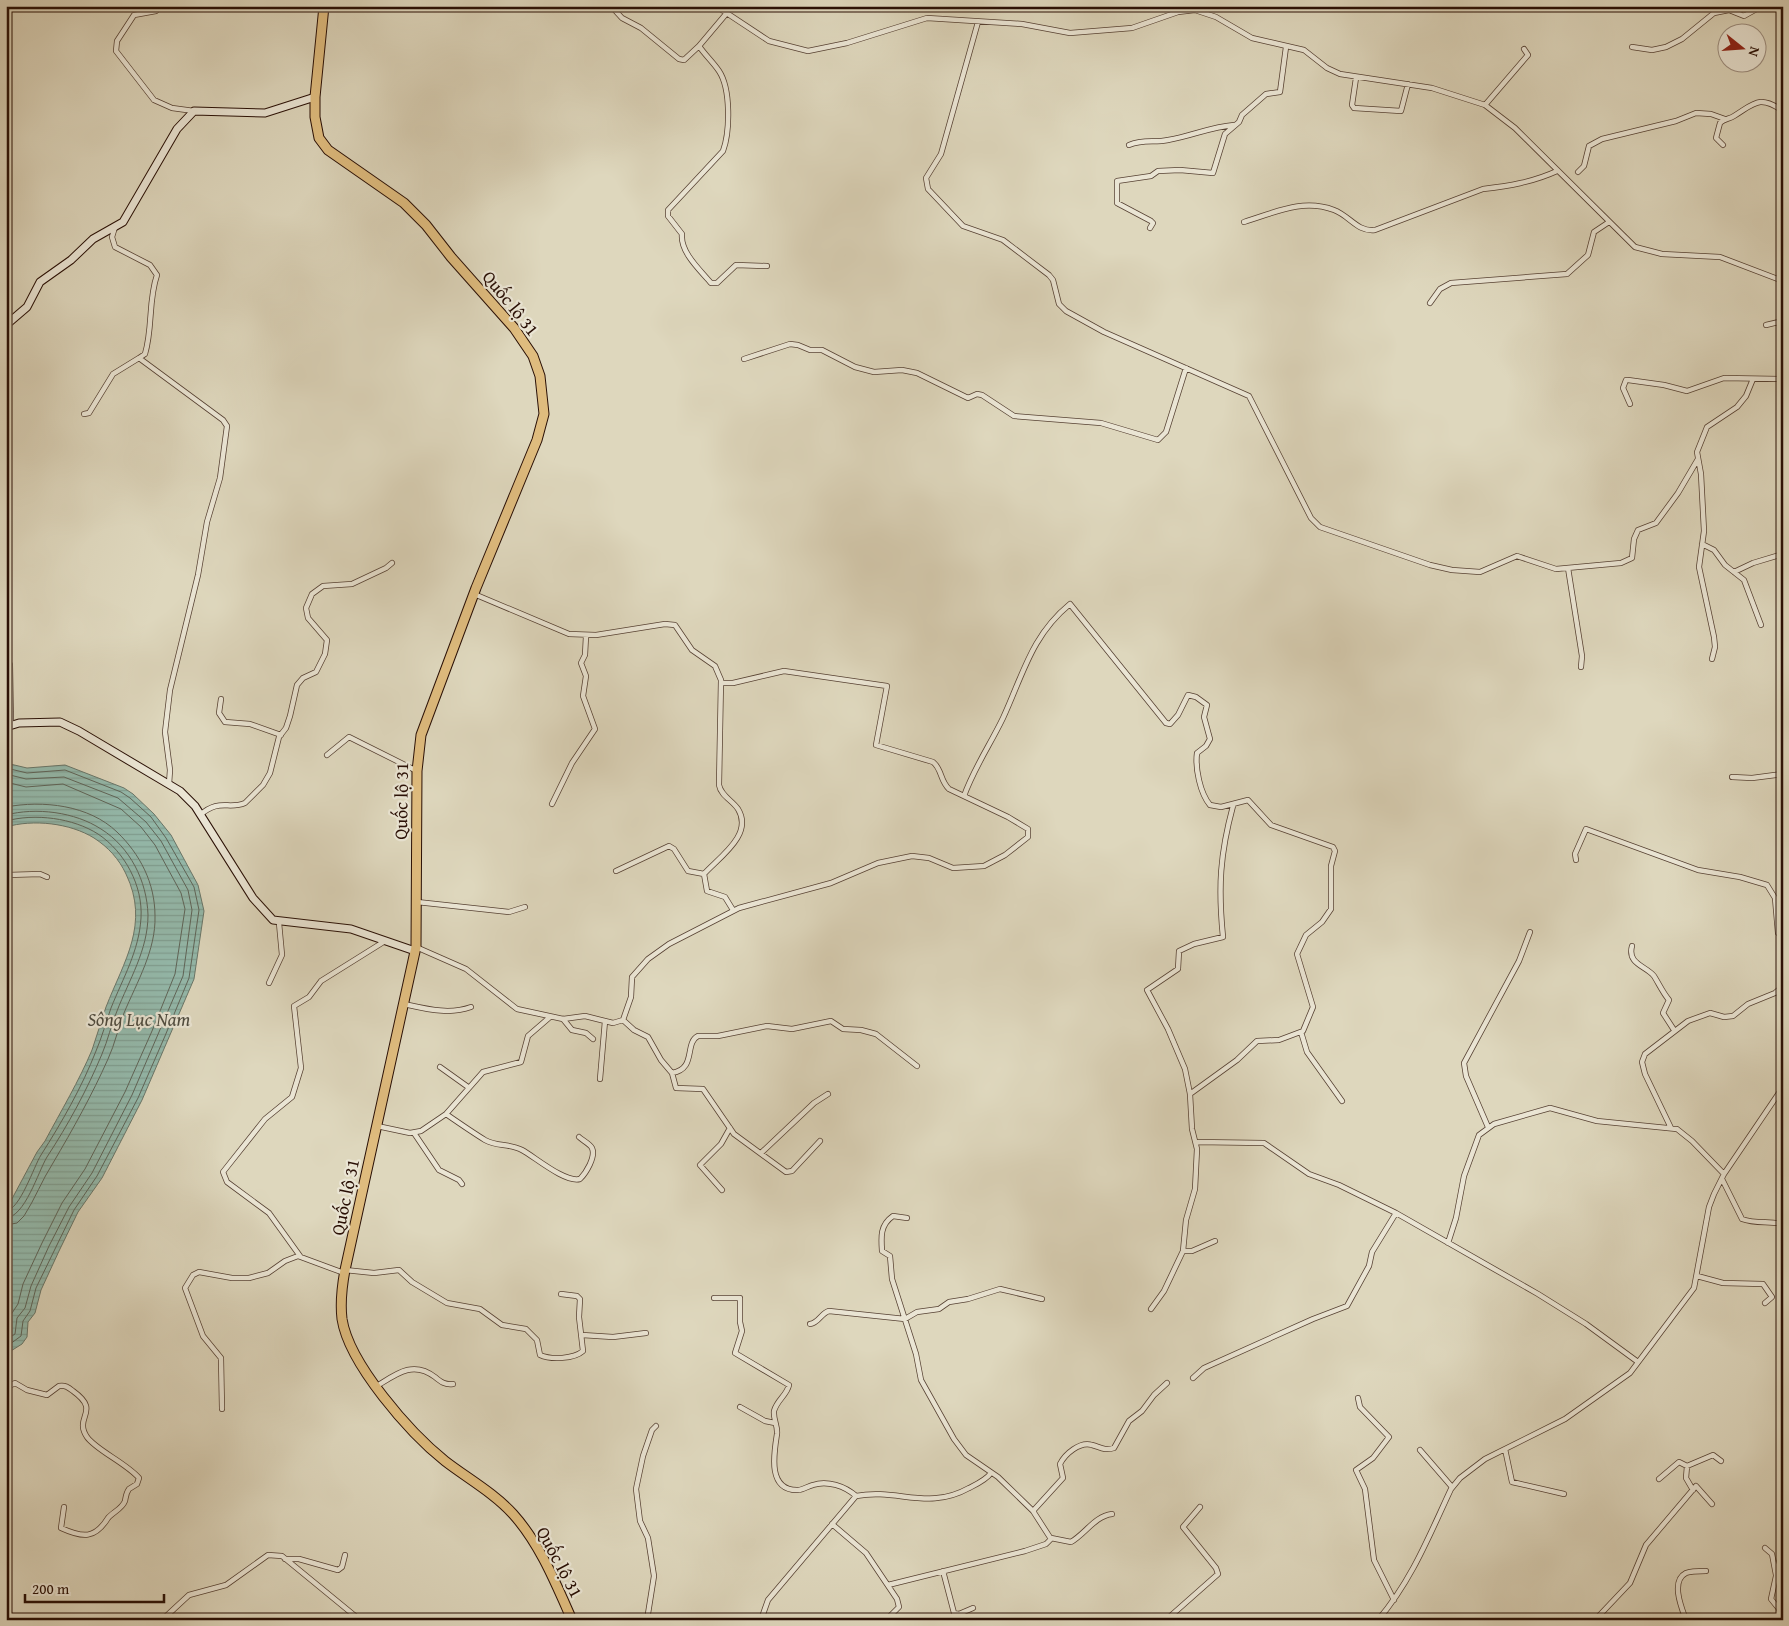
<svg xmlns="http://www.w3.org/2000/svg" width="1789" height="1626" font-family="'Gentium Book Plus',serif">
<style>
.water{fill:url(#water-rules);stroke:#697669}
.lines{fill:none;stroke-linecap:round;stroke-linejoin:round}
.shore{stroke:#5e6458;stroke-width:1}
.street-casing{stroke:#564133;stroke-width:6}
.secondary-casing{stroke:#290f05;stroke-width:9}
.highway-casing{stroke:#290f05;stroke-width:11}
.street{stroke:#eae5d4;stroke-width:4.5}
.secondary{stroke:#eae5d4;stroke-width:7}
.highway{stroke:#dfbc7e;stroke-width:9}
.labels{text-anchor:middle;dominant-baseline:central;stroke-width:4.5;stroke-linejoin:round;paint-order:stroke}
.street-label{font-size:18px;fill:#290f05;stroke:#eae5d4}
.water-label{font-size:19px;font-style:italic;fill:#4e4b3f;stroke:#eae5d4}
</style>
<defs>
<pattern id="water-rules" width="6" height="5" patternUnits="userSpaceOnUse" patternTransform="scale(1.25)"><rect width="6" height="5" fill="#94baac"/><path d="M0 2.5h6" fill="none" stroke="#809f92"/></pattern>
</defs>
<rect width="100%" height="100%" fill="#ded7bd"/>
<filter id="stains"><feTurbulence type="fractalNoise" baseFrequency=".004" numOctaves="4"/><feColorMatrix values="0 0 0 0 .2 0 0 0 0 .09 0 0 0 0 .02 0 0 0 .5 -.17"/></filter>
<radialGradient id="worn" r=".72"><stop offset=".6" stop-color="#630" stop-opacity="0"/><stop offset="1" stop-color="#630" stop-opacity=".3"/></radialGradient>
<path class="water" d="M6,763L27,768L65,765L124,788L133,794L154,814L171,835L198,885L204,911L194,979L142,1100L102,1178L78,1212L59,1251L41,1290L35,1313L28,1322L27,1337L22,1344L6,1354V1210L37,1152L45,1141C61,1111 79,1081 92,1050C97,1036 101,1021 106,1007C124,961 150,924 126,874C119,859 108,847 94,838C70,823 33,819 6,827Z"/>
<g class="lines">
<path class="shore" d="M6,768L27,773L65,770L121,792L130,798L151,817L166,838L194,887L199,910L189,978L165,1036L138,1098L97,1176L74,1210L36,1288L30,1311L23,1321L21,1336L6,1347
M6,774L26,779L64,777L118,798L146,822L161,841L188,890L192,910L183,976L132,1095L92,1173L69,1207L49,1246L31,1286L25,1308L17,1318L15,1334L6,1340
M6,782L26,787L63,784L121,809L141,827L155,845L181,893L185,909L175,974L152,1031L125,1092L85,1169L62,1203L42,1243L23,1284L18,1304L10,1316L6,1331
M6,807C43,800 89,805 117,832C140,854 155,883 155,916C156,950 137,982 124,1013C118,1028 115,1044 108,1059C92,1095 73,1129 53,1163C42,1180 35,1199 24,1216L17,1223L6,1225
M6,815C36,807 75,812 101,829C130,847 147,881 148,915C148,950 129,980 117,1011C111,1025 108,1040 102,1054C87,1090 68,1125 47,1157C38,1172 25,1217 6,1218
M6,821C35,813 73,818 98,834C125,852 143,886 141,918C139,951 123,978 111,1008C106,1022 102,1037 96,1051C82,1087 62,1122 41,1155C34,1166 20,1210 6,1211"/>
<defs>
<path id="street" d="M162,6L156,11L134,15L117,41L116,51L154,100L172,108L194,111
M611,6L622,18L641,28L679,59L684,60L699,46
M716,6L769,41L808,51L847,43L927,18L1022,24L1070,33L1132,28L1178,12L1195,10L1216,17L1252,38L1304,50L1327,68L1340,74L1432,88L1485,105L1515,128L1635,247L1662,254L1720,257L1783,281
M726,14L699,46C705,55 713,62 719,71C731,89 730,132 723,151L668,210V216L682,234C680,252 700,270 711,283H717L736,265L767,266
M978,22L941,154L926,178L928,189L963,226L1003,240L1049,275L1053,280L1059,304L1066,311L1104,332L1249,396L1311,518L1320,527L1430,565L1452,570L1480,572L1517,556L1556,569L1621,563L1632,558L1634,539L1638,530L1656,523L1678,493L1698,459
M1632,47L1652,50L1666,47L1682,39L1714,13L1729,10L1744,16L1762,6
M1356,78L1352,105L1354,108L1401,111L1408,84
M1485,105L1528,55L1524,49
M1129,145C1143,139 1155,143 1168,140C1192,136 1210,127 1234,125
M1723,145L1716,138L1720,123C1724,119 1729,119 1734,116C1754,104 1759,94 1783,111
M1578,172L1584,166L1589,146L1602,139L1676,121L1696,113L1711,114L1725,119
M1244,222C1274,213 1302,198 1334,210C1350,216 1357,232 1375,230L1483,189C1509,186 1533,182 1557,171
M115,227L112,237L115,247L150,265L157,275C148,301 153,327 145,354L139,358L223,420L227,426L220,478L207,522L198,575L170,690L165,732L170,770L169,784
M1150,228L1153,223L1151,221L1117,203V181L1151,176L1158,171L1180,170L1213,173L1225,134L1239,122L1242,115L1266,94L1280,92L1286,47
M1430,303L1440,289L1451,283L1567,274L1588,255L1594,232L1609,222
M1766,325L1783,321
M744,359L790,344L798,345L810,350H822L855,367L874,372L902,370L917,373L968,398L977,394L982,395L1014,416L1101,423L1158,440L1166,432L1186,368
M1630,404L1623,388L1626,380H1628L1664,385L1687,391L1724,378L1783,379
M84,414L89,413L113,374L139,358
M1702,544L1714,550L1725,565L1744,580L1761,625
M1568,568L1582,656L1581,667
M1734,572L1753,563L1783,554
M474,594L569,634L596,635L665,624L675,625L692,650L715,666L721,680L719,785C721,796 732,800 738,809C754,835 718,858 704,874L707,891L725,897L733,910
M6,654L10,665L11,724
M1712,659L1715,647L1714,637L1699,567L1704,531L1701,474L1697,452L1707,427L1737,407L1746,396L1753,379
M221,699L219,713L225,722L250,724L281,735
M327,755L349,737L417,771
M1732,777L1752,778L1783,774
M964,796C974,768 990,745 1003,718C1023,675 1031,636 1070,604L1166,723L1170,724L1178,715L1188,695L1196,697L1207,705L1204,717L1210,739L1206,746L1197,753C1195,768 1200,793 1210,805L1221,807L1248,800L1271,825L1333,847L1335,851L1331,866V909L1322,922L1306,935L1297,954L1313,1007L1303,1031L1279,1040L1257,1041L1237,1060L1190,1094
M552,804L572,763L595,729L583,696L586,676L581,663L585,655L586,636
M200,815C220,798 228,810 245,803L263,785L270,773L279,737L286,728L290,716L297,685L303,678L316,672L325,654L327,640L308,618L306,608L312,594L323,586L352,584L386,568L392,563
M1576,860L1575,854L1586,829L1698,870L1740,877L1767,885L1775,898L1778,933L1783,937
M616,871L669,846L674,849L688,871L704,874
M417,902L509,912L525,907
M6,923L9,908L8,875L40,874L47,877
M1632,946C1627,964 1646,966 1654,976C1659,984 1663,993 1669,1000L1663,1013L1674,1030
M416,947L466,969L517,1009L563,1019L585,1016L613,1023L623,1020L631,997L632,977L648,959L669,944L739,908L831,883L878,863L912,856L929,858L953,868L984,866L1005,855L1028,837V829L1008,817L949,789C940,781 942,769 933,762L876,745L887,686L784,671L733,683H721
M269,983L282,955L279,923
M404,1004C427,1009 449,1015 471,1007
M563,1019L572,1030L586,1033L593,1039
M623,1020L634,1030L648,1037L661,1060L672,1073C697,1069 684,1043 698,1036H718L767,1026L792,1029L831,1021L843,1029L861,1030L876,1034L917,1066
M1301,1032L1307,1052L1342,1101
M440,1067L468,1087
M672,1073L676,1088L703,1089L734,1134L786,1172L792,1171L820,1141
M600,1079L605,1021
M446,1114C459,1123 472,1132 485,1140C497,1147 509,1143 522,1150C535,1157 565,1183 580,1179C586,1173 596,1157 592,1148C590,1144 582,1140 579,1137
M377,1126L410,1133L421,1131L446,1114L483,1072L521,1062L528,1036L550,1017
M1488,1127L1466,1076L1464,1063L1519,961L1530,932
M1671,1128L1645,1074L1642,1062L1645,1054L1688,1021L1710,1013L1724,1017L1733,1016L1748,1004L1775,993L1783,986
M414,1133L439,1170L459,1180L462,1184
M1196,1142L1264,1143L1309,1174L1339,1185L1396,1213L1538,1294L1586,1324L1638,1362
M761,1153L814,1103L828,1094
M1722,1179L1742,1219C1755,1224 1769,1221 1783,1224
M722,1190L700,1165L721,1144L730,1128
M1448,1243L1456,1218L1464,1176L1479,1135L1494,1124L1550,1108L1597,1121L1677,1129L1692,1141L1724,1174
M1183,1251H1192L1215,1241
M300,1256L269,1213L227,1182L223,1172L265,1119L292,1097L301,1068L294,1006L309,997L321,981L385,941
M345,1270L374,1273L399,1270L412,1282L447,1303L480,1309L502,1325L526,1329L537,1340L540,1355C551,1360 574,1359 583,1351L579,1317L580,1299L577,1296L561,1294
M1697,1276L1723,1283L1763,1284L1772,1297L1765,1303
M714,1298H740V1322L742,1331L735,1353L789,1385C787,1395 777,1400 774,1411C773,1419 778,1426 777,1434C774,1453 767,1491 798,1490C803,1490 808,1486 813,1485C827,1480 845,1486 856,1496
M1151,1309L1164,1291L1183,1251L1186,1220L1195,1189L1197,1149L1192,1129L1190,1094L1185,1069L1168,1029L1147,990L1178,969L1179,951L1194,944L1223,937C1218,887 1220,854 1233,806
M810,1324C819,1323 821,1313 829,1311L905,1319L917,1312L939,1309L949,1302L968,1299L1000,1289L1042,1299
M582,1335L613,1337L646,1333
M1193,1378L1204,1368L1313,1319L1347,1306L1369,1266L1372,1252L1396,1213
M377,1386C396,1374 413,1360 435,1377C441,1382 445,1385 453,1384
M6,1388L15,1383L27,1390L47,1395L59,1386C65,1385 68,1387 73,1391C102,1412 73,1416 87,1437C96,1450 126,1463 139,1478L137,1484L129,1489C126,1493 126,1496 125,1501C122,1509 113,1512 108,1518C95,1539 83,1538 61,1528L64,1507
M1358,1398L1360,1407L1389,1437L1373,1458L1356,1470L1365,1489L1374,1560L1394,1600
M740,1407L765,1421L775,1423
M222,1409L221,1358L203,1336L185,1288L193,1275L199,1272L232,1278H249L268,1273L285,1261L298,1256L344,1273
M1505,1449L1512,1482L1564,1494
M1420,1450L1452,1487
M1659,1479L1679,1462L1687,1466
M1693,1490L1686,1478L1687,1466L1713,1455L1721,1461
M1033,1511L1063,1478L1060,1464C1065,1454 1080,1441 1092,1445C1100,1447 1104,1451 1114,1448L1129,1421L1142,1411L1154,1395L1167,1383
M832,1524L866,1553L897,1599L899,1607L886,1620
M1051,1538L1071,1542C1085,1534 1095,1516 1112,1514
M1765,1548L1772,1554L1776,1575
M1783,1557L1780,1558L1771,1599L1783,1614
M285,1559H299L338,1570L342,1567L345,1555
M943,1571L954,1613L959,1614L973,1608
M888,1585L1025,1551L1046,1544L1051,1539L1033,1511L998,1477L966,1455L954,1439L921,1380L916,1354L892,1279L890,1256L882,1251C881,1237 880,1225 893,1216L907,1218
M162,1620L189,1595L226,1585L268,1555L282,1556L360,1620
M647,1620L654,1576L648,1538L640,1521L636,1489L643,1456L652,1430L656,1426
M761,1620L768,1600L856,1496C898,1488 928,1511 969,1488C977,1484 986,1480 991,1473
M1166,1620L1218,1574L1216,1568L1183,1527L1200,1507
M1378,1620C1412,1580 1429,1536 1451,1489L1460,1478L1485,1459L1565,1419L1630,1373L1694,1288L1709,1207L1714,1194L1724,1174L1783,1087
M1595,1620L1630,1583L1646,1545L1696,1486L1712,1504
M1686,1620C1682,1609 1670,1581 1686,1573C1691,1571 1700,1571 1706,1571"/>
<path id="secondary" d="M6,325L27,307L40,282L71,260L93,239L123,222L177,129L194,111L265,113L315,97
M6,727L19,723L60,722L79,731L180,791L195,806L253,898L273,920L351,929L415,951"/>
<path id="highway" d="M324,6L315,97V117L319,138L328,150L404,203L426,225L451,257L514,328L533,356L540,376L544,414L537,440L476,588L421,735L417,771L416,947L345,1270C342,1286 340,1302 342,1319C349,1364 410,1433 445,1461C467,1478 494,1493 513,1514C540,1544 556,1584 572,1620"/>
</defs>
<use href="#street" class="street-casing"/>
<use href="#secondary" class="secondary-casing"/>
<use href="#highway" class="highway-casing"/>
<use href="#street" class="street"/>
<use href="#secondary" class="secondary"/>
<use href="#highway" class="highway"/>
</g>
<g class="labels">
<g class="street-label">
<text transform="translate(511 303) rotate(51)">Quốc lộ 31</text>
<text transform="translate(401 801) rotate(-89)">Quốc lộ 31</text>
<text transform="translate(345 1197) rotate(-78)">Quốc lộ 31</text>
<text transform="translate(560 1562) rotate(62)">Quốc lộ 31</text>
</g>
<g class="water-label">
<text x="139" y="1019">Sông Lục Nam</text>
</g>
</g>
<rect width="1789" height="1626" fill="none" stroke="#ded7bd" stroke-width="25"/>
<rect x="8" y="8" width="1774" height="1611" fill="none" stroke="#290f05" stroke-width="2.5"/>
<rect x="12" y="12" width="1764" height="1601" fill="none" stroke="#290f05"/>
<g transform="translate(1742 48) rotate(107)"><circle r="24" fill="#eae5d4" stroke="#9d8f81"/>
<path d="M0-4L9 19L0 12L-9 19Z" fill="#8f2418"/>
<text y="-8" font-size="14" font-weight="bold" text-anchor="middle" fill="#290f05">N</text>
</g>
<path d="M25 1594v8h139v-8" fill="none" stroke="#290f05" stroke-width="2.5"/>
<text x="32" y="1594" font-size="15" fill="#290f05" stroke="#eae5d4" stroke-width="4" paint-order="stroke">200 m</text>
<rect width="100%" height="100%" filter="url(#stains)"/>
<rect width="100%" height="100%" fill="url(#worn)"/>
</svg>
